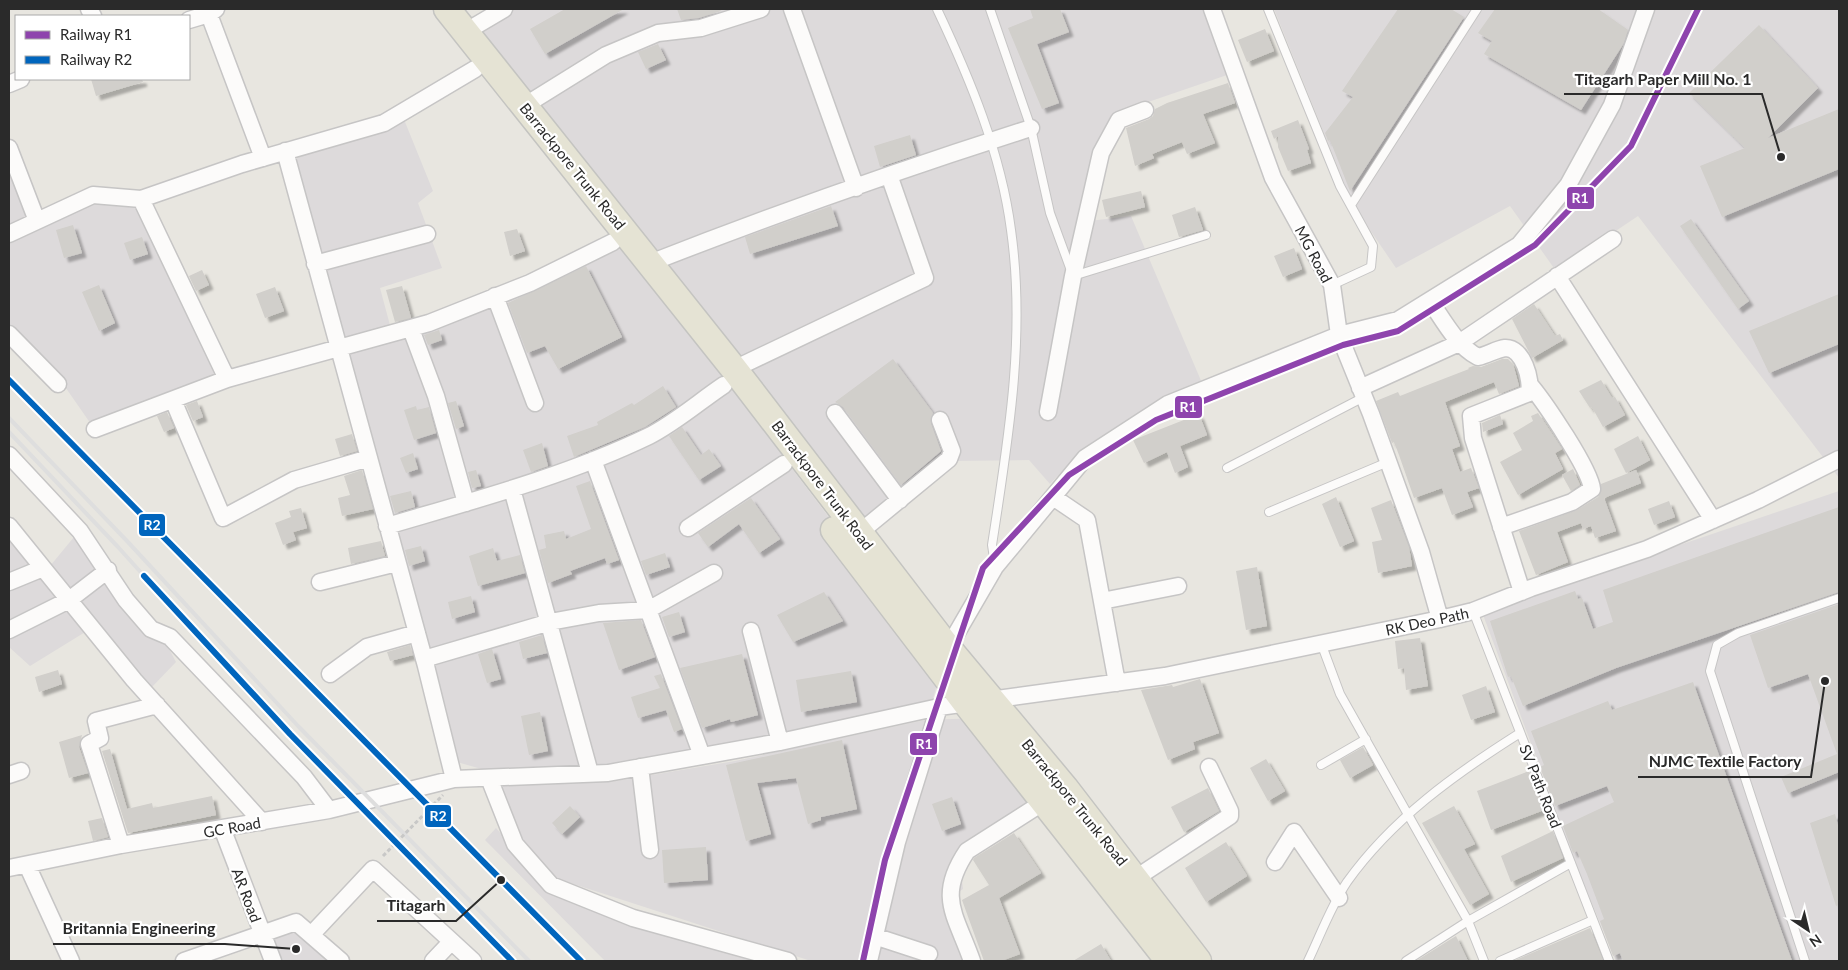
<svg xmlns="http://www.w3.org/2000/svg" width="1848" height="970" font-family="Lato,sans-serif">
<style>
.industrial{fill:#dddadb}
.building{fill:#d1cfcb;filter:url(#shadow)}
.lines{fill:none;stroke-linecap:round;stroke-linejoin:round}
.lane-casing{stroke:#c6c5c5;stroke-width:10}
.street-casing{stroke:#c6c5c5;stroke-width:19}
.primary-casing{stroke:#c4c4c1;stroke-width:29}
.lane{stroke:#fcfbfa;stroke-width:8}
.street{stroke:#fcfbfa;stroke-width:16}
.primary{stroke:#e5e3d4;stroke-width:26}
.rail{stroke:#dedede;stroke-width:4}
.path-bridge{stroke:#c8c8c7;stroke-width:3;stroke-dasharray:4 2.5;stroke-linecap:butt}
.rail-1-casing{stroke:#fff;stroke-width:10}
.rail-2-casing{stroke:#fff;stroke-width:10}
.rail-1{stroke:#8e44ad;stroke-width:6}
.rail-2{stroke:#0065bd;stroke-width:6}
.labels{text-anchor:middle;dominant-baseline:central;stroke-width:4.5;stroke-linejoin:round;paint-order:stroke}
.street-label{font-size:15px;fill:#2a2a2a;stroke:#fff}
.leader{fill:none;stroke:#2a2a2a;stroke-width:2}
.callout-dot{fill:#2a2a2a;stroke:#fff;stroke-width:2}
.callout-label{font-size:16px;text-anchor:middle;font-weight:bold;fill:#2a2a2a;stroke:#fff;stroke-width:4.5;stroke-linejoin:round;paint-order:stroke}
.line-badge{stroke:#fff;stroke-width:2}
.badge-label{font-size:14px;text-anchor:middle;font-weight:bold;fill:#fff}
</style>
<defs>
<filter id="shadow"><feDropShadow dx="4.5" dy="4.5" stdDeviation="1" flood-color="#0004"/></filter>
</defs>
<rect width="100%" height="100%" fill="#e8e6e0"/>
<path class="industrial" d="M507,9H1205L1230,74L1116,113L1081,222L1131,216L1202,383L1082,450L1050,484L1029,460L948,461L863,530L473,31Z
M1274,9H1839V478L1638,216L1556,271L1510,206L1396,268L1353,205Z
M403,117L433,191L418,203L442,268L380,288L391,329L345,343L292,160Z
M9,163L36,228L96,199L140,203L220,376L93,427L61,381L9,328Z
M625,244L725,377L647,434L393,521L346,353Z
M732,384L796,474L942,666L931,706L610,766L492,772L457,762L394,529L653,444Z
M1839,491V961H1616L1580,875L1482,612Z
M74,537L101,568L149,637L167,645L176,662L151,688L95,626L30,666L9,647V538L41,577Z
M981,718L1042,792L958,850L963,889L945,902L967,961H811L555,878L520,843L498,783L610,782L735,761L925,720Z
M496,828L550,890L760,961H605L485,840Z
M295,926L335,961H276L265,936Z"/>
<path class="building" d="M565,9H624L545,54L530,29Z
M677,9H720L721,11L699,18L681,20Z
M1030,9H1060L1069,32L1037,44L1059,103L1042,109L1008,28L1033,18Z
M1398,9H1451L1464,17L1350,191L1330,140L1328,141L1325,133L1353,97L1342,91Z
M1495,9H1598L1628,30L1624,43L1581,110L1484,54L1492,41L1478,33Z
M1759,25L1818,88L1768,138L1839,109V169L1722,217L1700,166L1745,148L1689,93Z
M1265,29L1274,51L1247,62L1238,40Z
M658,44L666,60L646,69L638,52Z
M91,79H142L143,82L96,96Z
M1228,83L1235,103L1203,114L1215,143L1187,154L1182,142L1152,154L1154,158L1135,166L1126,128L1149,119L1153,116L1155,109L1167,103Z
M1298,120L1309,149L1307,150L1311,163L1288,171L1278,147V136L1274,139L1271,131Z
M910,135L916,155L880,167L874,146Z
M1141,191L1145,207L1106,217L1102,200Z
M831,206L838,226L750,254L745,237Z
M1195,207L1203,230L1179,237L1172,215Z
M1691,219L1749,301L1738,309L1680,226Z
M73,225L82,253L64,258L56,230Z
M517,229L525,251L510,256L504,232Z
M142,237L148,254L130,260L124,243Z
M1294,248L1302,269L1283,277L1274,256Z
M586,266L622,337L558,369L545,346L527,353L508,303Z
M202,270L209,285L196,291L189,276Z
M99,285L115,323L99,331L82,292Z
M402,286L411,318L395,322L386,290Z
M275,287L284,311L265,318L256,294Z
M1839,294V344L1769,373L1749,331Z
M1534,304L1555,336L1560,334L1563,340L1532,358L1512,319Z
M439,330L442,340L428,345L424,335Z
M893,359L933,413L931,423L941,451L901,485L843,407L835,402Z
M1502,359H1508L1513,364L1519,386L1499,394L1494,382L1445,402L1460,446L1452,449L1460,472L1471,468L1479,488L1467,492L1473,507L1452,515L1442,488L1414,498L1399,455L1394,442L1392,443L1376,401L1398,392L1400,396L1425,386L1469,369L1468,368L1473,366L1481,367Z
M1601,380L1612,398L1615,397L1625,415L1603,427L1592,407L1590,408L1579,391Z
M663,386L676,407L645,427L574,457L567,436L598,425L597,422L632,403L634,405Z
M197,401L203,417L193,421L186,405Z
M456,401L464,426L456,429L448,403Z
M416,406L417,410L429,407L436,433L414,440L404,410Z
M167,412L174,428L164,432L157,416Z
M1538,413L1562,449L1555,453L1563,469L1518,495L1500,462L1522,450L1513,433L1533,421L1531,416Z
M1199,414L1207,435L1180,446L1188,467L1175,473L1167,452L1144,463L1133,440Z
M1500,415L1503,424L1483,432L1482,423Z
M682,427L701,455L709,449L721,466L699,480L669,436Z
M352,434L357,451L340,456L335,439Z
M1638,436L1650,460L1626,473L1614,449Z
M542,443L548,466L531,472L523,450Z
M413,453L418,469L406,473L400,458Z
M1573,469L1580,485L1571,491L1562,475Z
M362,470L373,509L342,516L338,498L350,495L344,476Z
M476,470L481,486L472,488L468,472Z
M1636,470L1641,483L1604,498L1616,531L1595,538L1591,526L1583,529L1581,523L1557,532L1568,562L1536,575L1519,531L1577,510L1598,497L1601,492V484Z
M590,481L619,560L607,564L605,558L570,571L572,574L548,583L539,550L546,548L544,535L564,531L566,539L591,529L576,486Z
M411,491L415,507L395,513L390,496Z
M1336,497L1354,541L1340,547L1322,504Z
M751,498L780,539L759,553L739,524L708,547L698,533Z
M1391,500L1409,547L1412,566L1378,573L1372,542L1382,540L1371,508Z
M1669,501L1675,517L1654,525L1648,509Z
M1839,507V592L1616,668L1523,706L1511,676L1508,677L1490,621L1575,591L1578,599L1582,598L1593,629L1613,622L1603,590Z
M301,508L307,528L293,532L296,540L283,545L275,523L291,517L289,511Z
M381,541L385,556L351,564L348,548Z
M421,546L425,561L409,566L405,550Z
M493,548L497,561L520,555L525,573L478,586L469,556Z
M665,553L670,567L646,575L641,561Z
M1257,567L1267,626L1246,630L1236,571Z
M824,592L843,621L793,642L777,615Z
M471,596L475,612L452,619L448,602Z
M1839,604V772L1788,793L1781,777L1837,754L1808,674L1768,688L1750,635Z
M679,612L685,632L669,637L662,617Z
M641,620L655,657L619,670L603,623Z
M542,635L547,653L523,659L519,642Z
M1420,638L1428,686L1406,690L1404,668L1398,669L1395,641Z
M410,645L413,655L390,661L387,652Z
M492,649L501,679L487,683L478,654Z
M742,654L758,715L731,722L730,719L702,728L680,668Z
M58,670L62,684L39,692L35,677Z
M851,671L857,702L801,712L796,680Z
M661,674L682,729L674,732L666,710L638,718L631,697L660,688L654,676Z
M1200,679L1219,733L1193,742L1195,749L1168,760L1141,690L1172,685L1173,687Z
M1693,682L1792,961H1623L1620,953L1613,956L1600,921L1604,919L1587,874L1577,851L1573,853L1563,826L1614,802L1607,786L1555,806L1540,767L1544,765L1531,731L1608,701L1612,710Z
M1486,686L1495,712L1471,720L1462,695Z
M540,712L548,751L529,755L521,716Z
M82,735L79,747L88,773L69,778L59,742Z
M842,740L857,809L821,817V820L808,824L796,778L757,783L771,834L746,841L726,765Z
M1363,747L1373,765L1350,778L1340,760Z
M110,749L127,809L152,803L153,808L212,796L216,815L128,833L102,751Z
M1266,759L1285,791L1268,801L1250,768Z
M1529,771L1544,810L1491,830L1477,791Z
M1208,788L1219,811L1184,832L1171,807Z
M952,797L961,824L942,831L932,804Z
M570,806L580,817L562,834L552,823Z
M1454,806L1475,844L1464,849L1489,894L1470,905L1422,823Z
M1835,814L1839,829V905L1836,906L1810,823Z
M102,818L108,837L93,841L88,821Z
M1553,831L1563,858L1511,882L1501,856Z
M1014,833L1041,873L999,898L1020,954L1001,961H984L962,900L989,885L973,860L974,858Z
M1226,842L1247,876L1206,902L1185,868Z
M706,847L708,880L664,883L662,850Z
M1590,928L1603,960L1513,961Z
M1456,936L1468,961H1416L1451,939Z
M1101,944L1111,961H1073Z"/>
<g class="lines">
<defs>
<path id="lane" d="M937,9C970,79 1001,153 1011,230C1026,336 1008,441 992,545L995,565
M990,9L1031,128L1050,213L1073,276L1206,235
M1268,9L1340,186L1373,246L1371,267L1332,285
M1351,205L1477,9
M1227,468L1364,397
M1269,512L1388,462
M1473,611L1609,961
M1321,643L1340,694L1468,921L1484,961
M1321,765L1366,739
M1308,961C1320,936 1331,906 1347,882C1392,819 1455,774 1520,733
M1406,961L1468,921L1571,863
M1500,961L1593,920
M1805,961L1710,671L1717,645L1738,633L1839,598"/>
<path id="street" d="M89,9L93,16
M207,9L263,158
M792,9L856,188
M1212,9L1273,178L1332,285L1339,335L1371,414L1421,552L1440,619
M189,20L209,14L216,9
M465,32L504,9
M9,84L21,79
M524,106L606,55L658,33L701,28L761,9
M9,148L37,221
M285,151L426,666L454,779
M141,199L227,379
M9,234L93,195L141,199L242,164L384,123L475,69
M650,263C775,214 902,169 1031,128
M315,264L427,234
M1557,276L1713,520
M495,296L535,403
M1430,301C1444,321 1456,345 1478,357C1487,355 1497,349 1505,348C1523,347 1532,380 1529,393L1471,416L1473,438L1522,592
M411,329L436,396L466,503
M9,334L58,384
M734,369L925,278L889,175
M1360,388L1459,343L1613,239
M173,400L223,518L294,480L369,458
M1048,412L1073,276L1101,153L1119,120L1145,110
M835,413L900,500
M95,429L227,379L429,323L530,283L613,242
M9,455L80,531L126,600L151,629L170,637L304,777L329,810
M593,460L702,756
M512,489L590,773
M1053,497L1087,520L1117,683
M9,526L43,568
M387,526C475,500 566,476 649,436C675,423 700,401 724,385
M1501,527L1572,502L1592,489C1590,469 1545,403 1531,386
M688,528L784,464
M859,533L949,459L952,451L940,420
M9,582L43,568L134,680L262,822
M320,582L397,563
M1102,601L1178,586
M9,630L69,600L108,570
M751,631L780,742
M948,648L995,567L1085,458L1168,404L1339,335L1398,320L1519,245L1568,185L1612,105L1646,9
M424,659L550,622L599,613L648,610L714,573
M330,674L367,647L417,633
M640,767L650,850
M9,775L21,771
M489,778L515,844L551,885L633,918L788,961
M222,828L273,961
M121,845L89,744L100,738L96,721L157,705
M1275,862L1294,832L1339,898
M27,865L71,961
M9,868L121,845L329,810L454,779L608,773L780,742L939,707L1165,676L1440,619L1473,611L1531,588L1647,549L1758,500L1839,459
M1136,878L1230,816V811L1209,767
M311,935L373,869L473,961
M874,936L929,954
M184,961L296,922L341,961
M433,961L451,942
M869,961L897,842L939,707
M972,961C956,915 936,897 967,851L1050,798"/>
<path id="primary" d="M447,9L734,369L948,648L1065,788L1198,961
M834,530L966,703L1169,961"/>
</defs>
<use href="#lane" class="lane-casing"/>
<use href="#street" class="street-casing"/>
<use href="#primary" class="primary-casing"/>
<use href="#lane" class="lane"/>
<use href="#street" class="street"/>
<use href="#primary" class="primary"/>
<path class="rail" d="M9,418L127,541L299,727L529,961
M9,432L118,547L227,668L512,961
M863,961L885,860L983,568L1069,475L1156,420L1343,345L1398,331L1535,245L1631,146L1698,9"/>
<path class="path-bridge" d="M383,856L443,795"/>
<defs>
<path id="rail-1" d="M863,961L885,860L983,568L1069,475L1156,420L1343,345L1398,331L1535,245L1631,146L1698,9"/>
<path id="rail-2" d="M9,380L581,961
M144,576L290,734L512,961"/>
</defs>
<use href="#rail-1" class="rail-1-casing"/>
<use href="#rail-2" class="rail-2-casing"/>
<use href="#rail-1" class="rail-1"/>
<use href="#rail-2" class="rail-2"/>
</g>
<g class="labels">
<g class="street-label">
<text transform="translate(573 166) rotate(51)">Barrackpore Trunk Road</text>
<text transform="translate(1314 254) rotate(62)">MG Road</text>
<text transform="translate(823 485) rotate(53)">Barrackpore Trunk Road</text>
<text transform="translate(1427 621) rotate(-12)">RK Deo Path</text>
<text transform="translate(1541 786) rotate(68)">SV Path Road</text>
<text transform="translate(1075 802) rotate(51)">Barrackpore Trunk Road</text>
<text transform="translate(232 827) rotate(-10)">GC Road</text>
<text transform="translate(247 895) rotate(69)">AR Road</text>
</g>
</g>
<path class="leader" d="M1781 157L1762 94H1564M1825 681L1811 777H1638M501 880L456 921H377M296 949L225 944H53"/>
<g class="callout-dot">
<circle cx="1781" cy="157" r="5"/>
<circle cx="1825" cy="681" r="5"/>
<circle cx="501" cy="880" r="5"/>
<circle cx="296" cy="949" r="5"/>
</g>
<g class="callout-label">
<text x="1663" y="85">Titagarh Paper Mill No. 1</text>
<text x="1725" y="767">NJMC Textile Factory</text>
<text x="416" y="911">Titagarh</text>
<text x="139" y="934">Britannia Engineering</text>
</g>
<g class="line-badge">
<rect x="1566" y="186" width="29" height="24" rx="5" fill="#8e44ad"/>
<rect x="1174" y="395" width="29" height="24" rx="5" fill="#8e44ad"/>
<rect x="138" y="513" width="28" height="24" rx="5" fill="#0065bd"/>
<rect x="909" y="732" width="29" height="24" rx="5" fill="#8e44ad"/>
<rect x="424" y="804" width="28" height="24" rx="5" fill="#0065bd"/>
</g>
<g class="badge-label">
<text x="1580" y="203">R1</text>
<text x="1188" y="412">R1</text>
<text x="152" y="530">R2</text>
<text x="924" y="749">R1</text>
<text x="438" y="821">R2</text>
</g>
<rect width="1848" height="970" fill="none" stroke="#2a2a2a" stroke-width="20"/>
<rect x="15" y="15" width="175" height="65" fill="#ffffff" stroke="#aaaaaa"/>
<rect x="25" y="31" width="25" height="8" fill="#8e44ad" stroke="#aaaaaa"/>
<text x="60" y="40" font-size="15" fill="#2a2a2a">Railway R1</text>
<rect x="25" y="56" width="25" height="8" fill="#0065bd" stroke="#aaaaaa"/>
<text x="60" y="65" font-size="15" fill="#2a2a2a">Railway R2</text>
<g transform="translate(1808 930) rotate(145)" stroke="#ffffff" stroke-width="4" paint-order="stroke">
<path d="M0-4L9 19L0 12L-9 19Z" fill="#2a2a2a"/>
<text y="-8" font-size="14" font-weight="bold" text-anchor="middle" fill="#2a2a2a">N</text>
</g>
</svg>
